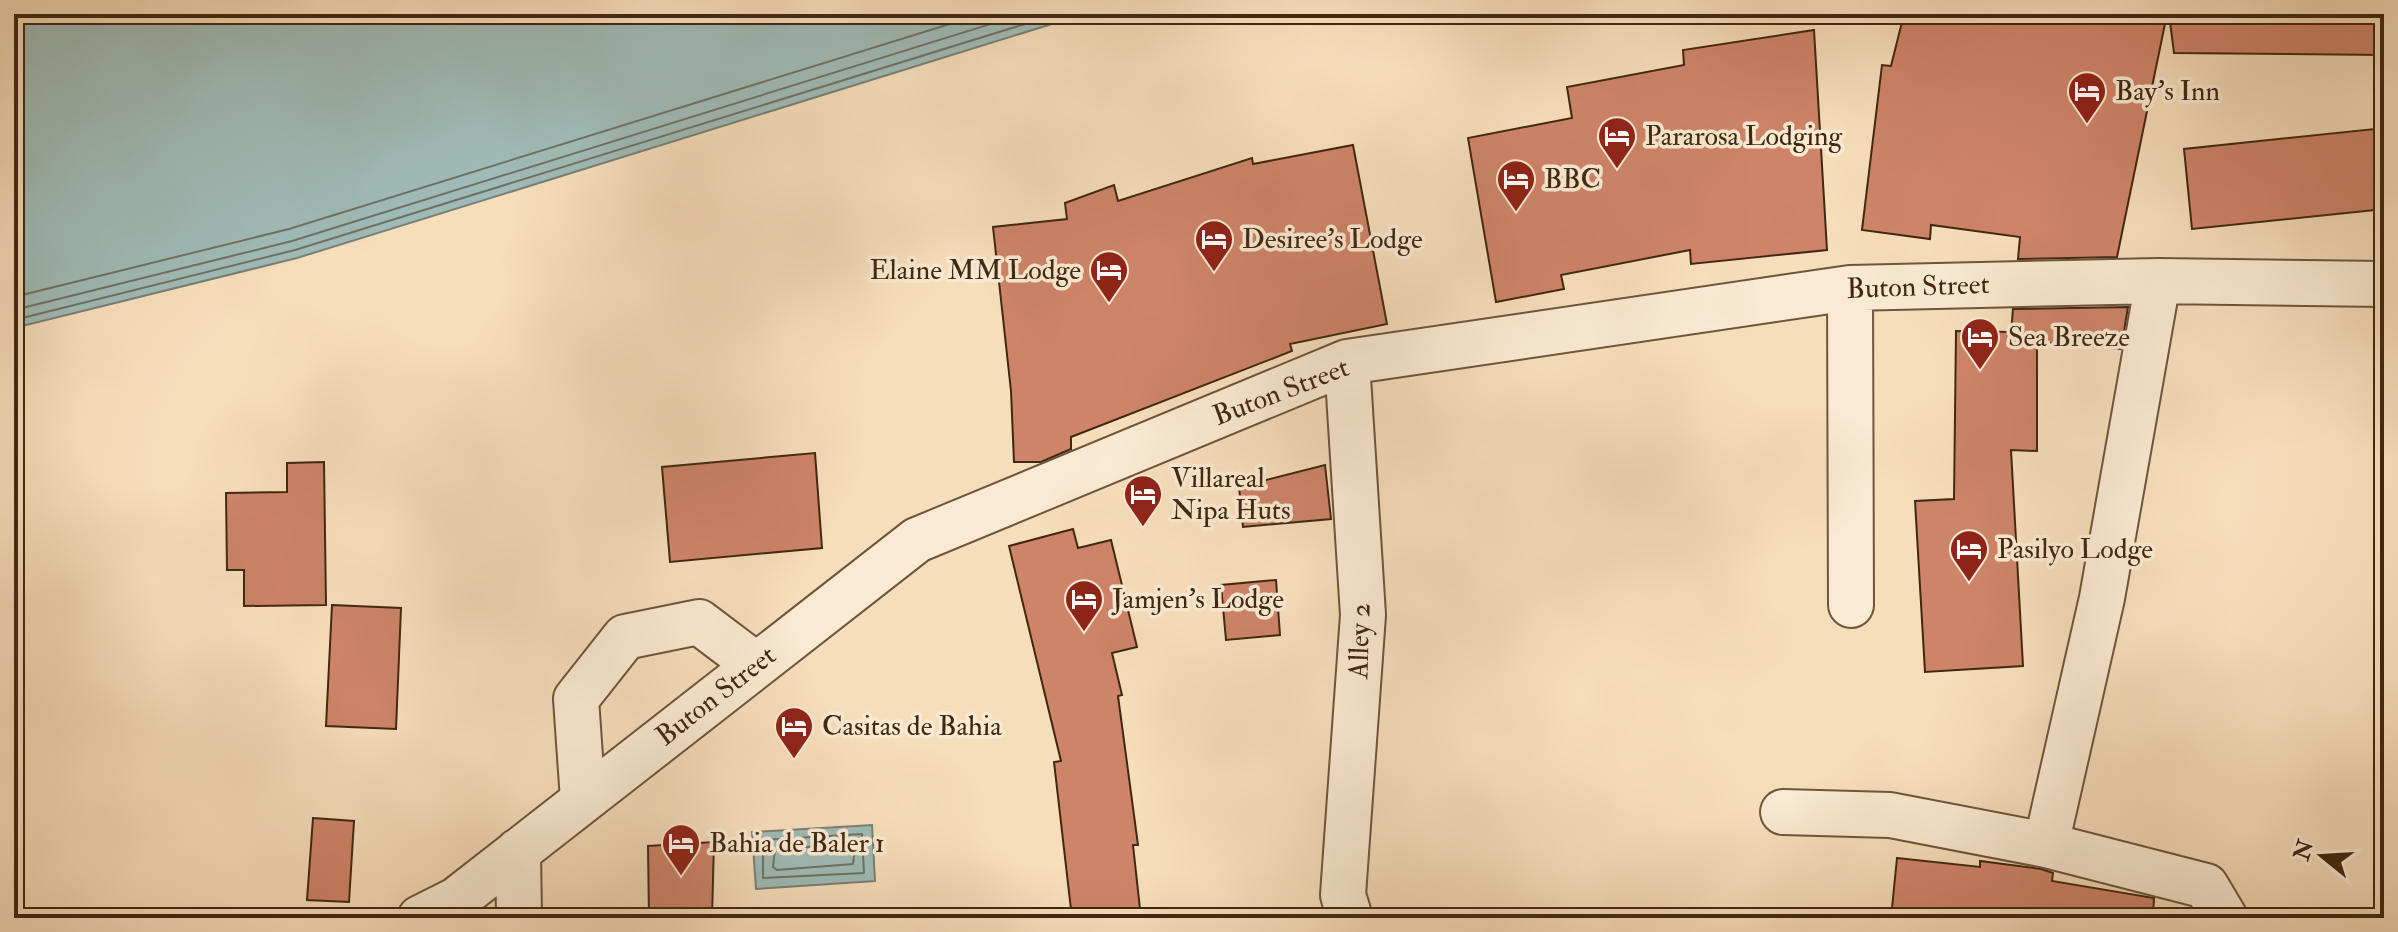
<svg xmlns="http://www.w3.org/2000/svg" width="2398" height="932" font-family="'IM FELL Double Pica',serif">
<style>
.water{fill:#9fbbb7;stroke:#798075;stroke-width:2}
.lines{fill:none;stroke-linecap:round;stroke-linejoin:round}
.shore{stroke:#707164;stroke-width:2}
.building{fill:#ce8469;stroke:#412711;stroke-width:2}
.minor-casing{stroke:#6e553c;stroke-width:48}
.minor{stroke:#faead3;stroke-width:44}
.labels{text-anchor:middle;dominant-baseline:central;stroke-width:7;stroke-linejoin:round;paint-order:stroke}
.poi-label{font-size:28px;fill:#412711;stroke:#faead3;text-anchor:start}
.street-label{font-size:28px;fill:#412711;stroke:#faead3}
</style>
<rect width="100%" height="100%" fill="#f7debb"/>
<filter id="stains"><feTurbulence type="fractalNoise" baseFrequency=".0025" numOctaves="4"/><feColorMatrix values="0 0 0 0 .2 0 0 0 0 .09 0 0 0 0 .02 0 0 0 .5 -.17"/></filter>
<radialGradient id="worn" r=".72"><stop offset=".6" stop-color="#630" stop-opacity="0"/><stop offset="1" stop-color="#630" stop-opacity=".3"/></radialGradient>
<path class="water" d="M14,14H1084L297,258L14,328Z
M872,825L875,881L756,889L752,832Z"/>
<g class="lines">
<path class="shore" d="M14,297L289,229L982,14
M14,310L292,241L1023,14
M14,320L295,250L1057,14
M862,834L864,873L763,878V840Z
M852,844L855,848L853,864L777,870L773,867L775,849Z"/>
</g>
<path class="building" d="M1904,14H2167L2117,257L2018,259L2020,237L1931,225L1930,239L1862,230L1882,65L1891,66Z
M2169,14H2384V55L2174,53Z
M1814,30L1827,250L1691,264L1690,250L1561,275L1564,289L1496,302L1468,138L1572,118L1567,87L1684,65L1683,50Z
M2384,128V209L2192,229L2184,149Z
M1353,145L1387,324L1290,344L1292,351L1071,437V449L1041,462H1014L1011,391L993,227L1067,219L1065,203L1114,185L1118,201L1252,158L1253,164Z
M2128,307L2121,349L2037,342V451L2011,450L2023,666L1925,672L1915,501L1954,499L1956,331L2011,332L2013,309Z
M815,453L822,548L670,562L662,467Z
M324,462L326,605L244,606V570H227L226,493L287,492V463Z
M1325,465L1331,519L1243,527L1239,487Z
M1073,529L1078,548L1111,540L1137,647L1112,653L1122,695L1118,696L1138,845H1133L1141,918H1072L1054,762L1061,761L1009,546Z
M1276,580L1280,635L1226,640L1221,585Z
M332,605L401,608L396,729L326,726Z
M313,818L354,821L349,902L307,900Z
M714,842L712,918H649L648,846Z
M1897,858L1980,867V861L2041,869L2053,873L2052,881L2154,898L2153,918H1891Z"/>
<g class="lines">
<defs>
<path id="minor" d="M1850,288L1851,605
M1347,362L1363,615L1343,895L1350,918
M583,800L576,699L625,637L699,622L756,665
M1783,812L1890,815L2046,845L2206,886L2225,918
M2046,845L2102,598L2158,281
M518,851L519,918
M420,918L456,900L917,540L1347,362L1850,288L2158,281L2384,284"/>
</defs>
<use href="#minor" class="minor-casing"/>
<use href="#minor" class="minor"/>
</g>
<defs>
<symbol id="hotel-pin" viewBox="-11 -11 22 30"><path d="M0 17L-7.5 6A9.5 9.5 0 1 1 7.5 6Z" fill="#8f2418" stroke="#faead3"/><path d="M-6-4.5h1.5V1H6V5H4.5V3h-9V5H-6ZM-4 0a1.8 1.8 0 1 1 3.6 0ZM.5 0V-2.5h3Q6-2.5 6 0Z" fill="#fff"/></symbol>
</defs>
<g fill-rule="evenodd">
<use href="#hotel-pin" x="2065" y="69" width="44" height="60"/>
<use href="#hotel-pin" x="1595" y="114" width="44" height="60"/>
<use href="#hotel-pin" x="1494" y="157" width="44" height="60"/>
<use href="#hotel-pin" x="1192" y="217" width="44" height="60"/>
<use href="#hotel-pin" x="1087" y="248" width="44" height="60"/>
<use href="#hotel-pin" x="1958" y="315" width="44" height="60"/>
<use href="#hotel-pin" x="1121" y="472" width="44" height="60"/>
<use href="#hotel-pin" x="1947" y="527" width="44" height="60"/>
<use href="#hotel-pin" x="1062" y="577" width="44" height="60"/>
<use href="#hotel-pin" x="772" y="704" width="44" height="60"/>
<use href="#hotel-pin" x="659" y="821" width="44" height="60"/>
</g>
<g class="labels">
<g class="poi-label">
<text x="2115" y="91">Bay's Inn</text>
<text x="1645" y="136">Pararosa Lodging</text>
<text x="1544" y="179">BBC</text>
<text x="1242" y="239">Desiree's Lodge</text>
<text x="1081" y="270" text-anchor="end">Elaine MM Lodge</text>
<text x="2008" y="337">Sea Breeze</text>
<text x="1171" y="478">Villareal<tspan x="1171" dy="32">Nipa Huts</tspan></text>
<text x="1997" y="549">Pasilyo Lodge</text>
<text x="1112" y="599">Jamjen's Lodge</text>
<text x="822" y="726">Casitas de Bahia</text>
<text x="709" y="843">Bahia de Baler 1</text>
</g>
<g class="street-label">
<text transform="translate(1918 287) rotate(-2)">Buton Street</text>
<text transform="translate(1281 392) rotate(-21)">Buton Street</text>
<text transform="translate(1360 641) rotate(-88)">Alley 2</text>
<text transform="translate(716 696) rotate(-38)">Buton Street</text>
</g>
</g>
<rect width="2398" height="932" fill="none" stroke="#f7debb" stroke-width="48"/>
<rect x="16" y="16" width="2366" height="900" fill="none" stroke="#412711" stroke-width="4"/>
<rect x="24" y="24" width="2350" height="884" fill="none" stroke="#412711" stroke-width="2"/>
<g transform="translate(2322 856) rotate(288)" stroke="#faead3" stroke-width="6" paint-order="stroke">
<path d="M0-6L14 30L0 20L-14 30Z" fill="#412711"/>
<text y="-12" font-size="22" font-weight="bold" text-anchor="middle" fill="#412711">N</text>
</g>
<rect width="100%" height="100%" filter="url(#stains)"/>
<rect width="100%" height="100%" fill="url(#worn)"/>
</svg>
